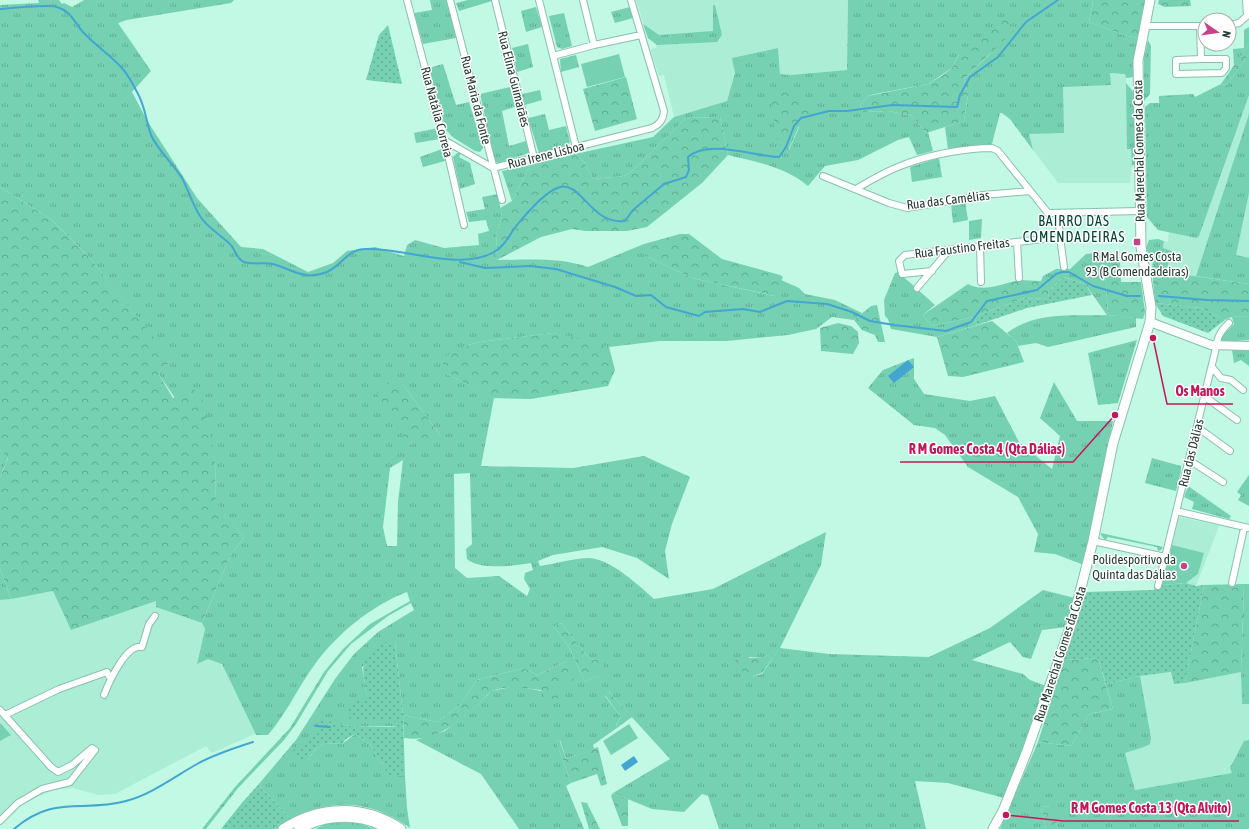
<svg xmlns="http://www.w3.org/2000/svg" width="1249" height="829" font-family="'Asap Condensed',sans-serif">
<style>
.built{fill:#acedd5}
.grass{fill:url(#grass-tufts);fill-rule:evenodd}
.forest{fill:url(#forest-crowns)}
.garden{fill:url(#garden-dots)}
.pitch{fill:#75d1b2}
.water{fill:#43a6d1}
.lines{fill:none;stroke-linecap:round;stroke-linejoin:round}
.stream{stroke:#43a6d1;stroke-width:2}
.minor-casing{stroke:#8ac0ad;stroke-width:8}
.tertiary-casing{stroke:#8ac0ad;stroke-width:10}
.secondary-casing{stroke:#8ac0ad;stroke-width:11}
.minor{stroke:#fff;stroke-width:6}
.tertiary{stroke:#fff;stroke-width:8}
.secondary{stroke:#fff;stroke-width:9}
.poi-dot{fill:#c5438a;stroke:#fff;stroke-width:1.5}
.labels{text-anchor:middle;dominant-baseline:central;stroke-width:3;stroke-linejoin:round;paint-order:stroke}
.street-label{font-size:13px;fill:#263c34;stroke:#fff}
.poi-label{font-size:13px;fill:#263c34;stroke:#fff}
.neighbourhood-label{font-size:14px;letter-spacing:1px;fill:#024031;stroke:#fff}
.leader{fill:none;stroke:#c2185b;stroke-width:1.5}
.callout-dot{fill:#c2185b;stroke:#fff;stroke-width:1.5}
.callout-label{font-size:14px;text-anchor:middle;font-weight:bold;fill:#c2185b;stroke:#fff;stroke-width:3;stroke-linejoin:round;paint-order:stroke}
</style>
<defs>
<pattern id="grass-tufts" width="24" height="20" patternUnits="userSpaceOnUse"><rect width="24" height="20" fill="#75d1b2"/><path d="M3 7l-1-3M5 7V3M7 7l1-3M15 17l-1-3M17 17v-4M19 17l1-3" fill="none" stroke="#60ab92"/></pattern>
<pattern id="forest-crowns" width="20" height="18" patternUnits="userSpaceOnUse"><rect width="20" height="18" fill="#75d1b2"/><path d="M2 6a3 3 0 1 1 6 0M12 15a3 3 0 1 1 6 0" fill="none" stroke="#60ab92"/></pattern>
<pattern id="garden-dots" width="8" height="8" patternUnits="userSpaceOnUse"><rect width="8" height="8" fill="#75d1b2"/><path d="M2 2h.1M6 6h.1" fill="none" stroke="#60ab92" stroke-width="1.8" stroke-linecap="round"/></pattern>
</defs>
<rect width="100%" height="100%" fill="#c1f9e4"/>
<path class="built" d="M636,0H848L847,70L790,75L780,74L778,48L733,58L735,73L727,101L674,117L664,75L659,76L651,51V49L656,48L657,45L648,38Z
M1249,54V284L1166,272L1172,251L1163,248L1164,241L1168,242L1169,229L1221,84L1227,85Z
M1123,69L1134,77L1126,78V83L1134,93L1135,163L1132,166L1130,183H1058L1010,119L987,99Z
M1180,517L1219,526L1196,586L1186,583L1198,574L1172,545L1178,519Z
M53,591L71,630L156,601V607L202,623L205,629L197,664L208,659L222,664L255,734L212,753L206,746L115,794L98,795L73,788L54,790L19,805L0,826V600Z
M1172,672L1174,684L1241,672L1242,704H1249V740L1244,741L1231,768L1232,773L1135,790L1125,753L1144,747L1146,716L1140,676Z"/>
<path class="grass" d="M38,0H59L62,4L64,3L72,7L84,0H234L231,3L127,20L118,23L151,71L132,92L148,122L197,198L241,247L263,249L308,272L333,263L347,251L375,247L404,256L407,245L415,240L444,248L479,245L478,234L489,231L486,220L469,222L466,212L485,209L482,197L498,194L502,217L496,235L497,260C528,260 558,257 588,267L644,244V255L692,278L774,296L781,280L799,288L805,294L835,300L862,313L854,320L832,317L816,329L788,335L727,341H660L609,347L553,333L480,342L464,346L445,373L494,398L481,466L573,468L644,456L690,477L672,524L665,551L669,579L637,558L602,547L553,555L538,561L540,566C554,564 575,558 589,558C611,559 638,585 654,599L713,589L826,532L821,565L780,648L829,654L929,657L990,628L1043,590L1075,598L1066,627L1042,630L1031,659L1023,657L1010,642L972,660L1023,674L1030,680L1046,686L1025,747L1004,798L948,783L915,781L926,829H719L708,796L702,794L684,812L652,809L613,793L670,759L608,691L605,696L621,717L616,725L617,728L593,745L594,749L566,759L560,740L556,741L571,783L566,786L584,829H519L481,774L416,740L445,731L478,705L491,691L516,686L541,691L558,687L567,661L537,675L524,668L477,680L459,706L437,722L403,715L395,643L362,667L367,697L350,720H394L398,727L389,726H351L319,720L318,733L306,761L316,749L324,743L342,744L355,734L371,745L380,763L386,764V776H405L407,808L410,828C373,801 332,797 291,819L258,785L296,740L335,679L354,654L378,632L414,610L411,603L388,616L351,644L328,671L296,724L284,740L238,788L206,829H202L235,787L290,728L324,672L343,649L370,624L410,601L407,592C371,606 338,633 315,664C298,687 287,713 268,735H256L222,664L208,659L197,664L205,629L202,623L231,554L244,538L216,503L215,457L158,373L171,360L90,258L52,220L0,187V5L39,3ZM396,375L440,435V439ZM403,460L398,502L397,546H387L383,527L390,468ZM470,473L472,544L466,549L467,559C479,570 515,566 531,563L533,570L525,573L524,579L530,589L527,596L499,576L467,578L455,568L454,474ZM561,623L589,658L594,660L598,678L596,676L585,682L569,647L554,627ZM779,649L762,674L752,676L749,657L763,658Z
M430,0H447L456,38L423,44L414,13L432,10Z
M468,0H492V1L459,11L456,3Z
M848,0H1092L1093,2L1089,22L1124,35L1138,38L1134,77L1126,78L1125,74L1110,73L1111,85L1063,87L1064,133L1029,134L1033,150L1010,119L1002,113H1000L992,144L948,149L945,127L964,121L968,95L964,79L991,53L959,54L952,68L928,84L875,94L868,96L860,105L863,112L889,111L912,116L926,133L928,132L933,151L917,155L909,137L898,140L858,160L825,166L808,186C786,167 756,162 728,155L720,117L686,118L631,172L624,176L593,179L584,162L575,154L653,137L674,117L727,101L735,73L732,58L778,48L780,74L790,75L847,70ZM812,98L789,150H788L776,138Z
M713,5H715L722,35L717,42L657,45L648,38L643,24L659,35L713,31Z
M536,7L542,27L526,32L521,11Z
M630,7L633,18L615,23L611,12Z
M564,13L572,46L562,49L557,47L549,16Z
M1249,27V44L1234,66L1233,49L1244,48V30Z
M1148,40L1151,46L1150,94L1144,101V58Z
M528,44L533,67L517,72L512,48Z
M1249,54V95L1199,236L1197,238L1158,230L1147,217L1145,107L1150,103H1159V96L1193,94L1195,97L1221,84L1227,85Z
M576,55L579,67L561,72L560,59Z
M443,64L456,105L469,102L483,148L480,152L475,151L454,138L446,130L429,68Z
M1126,83L1134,93L1135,163L1132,166L1131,149H1127Z
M514,86L518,106L502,111L509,146L526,141L529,153L498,163L495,161L480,94Z
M540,90L542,100L525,105L522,94Z
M545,114L549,130L566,126L570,142L567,146L539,153L528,118Z
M1249,114V193L1236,255L1249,258V284L1196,276Z
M438,128L440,139L416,143L414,133Z
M442,149L445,161L423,167L420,157Z
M457,153H461L459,157L470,163L475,184L460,189L453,157Z
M939,158L942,177L912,182L910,167Z
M530,165L512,201L502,171Z
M965,201L968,220L953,223L951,204Z
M982,219L981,238L969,240V221Z
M1158,239L1164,241L1163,248L1172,251L1166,272L1152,270L1153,258L1150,256L1146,248L1149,240Z
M1104,252L1108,315L1136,318V327L1048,347L1036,343L1018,346L1016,341L1007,333C1035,311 1073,316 1107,315L1085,284L1063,277L1048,292V285L1041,281L1043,276L1056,269H1070L1086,254Z
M898,272L935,305L923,315L932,326L974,317L977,325L937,337L891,329L888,319L885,316L884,300L895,273Z
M1249,316V340L1222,342L1220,338L1234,324L1232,317Z
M1137,340L1118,403L1098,405L1088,353Z
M1232,350H1249V366L1241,360L1234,363Z
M914,358V379L924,394L970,401L995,396L1019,442L1052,469L1060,436L1040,418L1054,382L1077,421H1113L1084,565L1055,554L1034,552L1038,534L1018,497L968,467L945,435L935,428L914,425L868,388L883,370Z
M0,449L8,457L0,478Z
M1152,458L1181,466V471L1176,491L1145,483Z
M1249,475V506L1238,500L1241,495L1237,492Z
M1188,486L1231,516L1229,519L1192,509L1194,502L1184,497Z
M1101,533L1163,547L1161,550L1158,551L1157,547L1108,537L1105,540L1101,535Z
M0,569L11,599L0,600Z
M1244,584H1249V704H1242L1241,672Z
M1140,676L1151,738L1150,744L1144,747L1125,753L1135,790L1232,773L1230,768L1244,741L1249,740V829H1058L1051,806L1041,807L1046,829H1000L1038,742L1071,746L1089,714L1113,709L1106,684Z
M0,723L11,735L0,741Z"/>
<path class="forest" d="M1092,0H1145L1138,38L1124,35L1089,22L1093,2Z
M1159,0H1190L1191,6L1165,7L1158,4Z
M1005,16L1013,31L964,79L968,94L964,121L926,133L912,116L889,111L863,112L860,105L868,96L928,84L943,75L952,68L959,54Z
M1249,44V54L1227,85L1221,84Z
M626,77L637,119L595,131L583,89Z
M794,90L796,97L812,98L808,124L799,126L788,151L776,138L772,103L776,95Z
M720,117L728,155L702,183L647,227L627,231H585L572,229L541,237L497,260L496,235L502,217L500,208L512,201L530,165L575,154L584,162L593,179L624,176L631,172L686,118Z
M0,187L52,220L90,258L172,360L158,373L173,398L194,389L203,401L215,457L216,502L244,538L231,554L202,623L156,607V601L71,630L53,591L11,599L0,569V478L8,458L0,449Z
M680,234H689L722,259L780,275L783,277L775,296L692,278L644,255V244Z
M1104,252L1120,262L1121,282H1141L1145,312L1143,319L1108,315Z
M1152,270L1249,284V316L1232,317L1225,320L1201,308L1155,303Z
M1020,280L1041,281L1048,285L1049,299L1025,298L974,317L932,326L923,315L968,284C984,293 1003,283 1020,280Z
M877,305L885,342H878L875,335L862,330L854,320L871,306Z
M992,321L1016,341L1024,362L963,377L948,376L937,337Z
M838,323L851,326L858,332L859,343L853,354L821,351L820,328Z
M553,333L583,339L609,347L615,370L608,386L531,399L493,398L445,373L442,358L464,346L480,342Z
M396,375L440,435V439L409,445L376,393Z
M1244,584L1241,672L1185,683L1204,585Z
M561,623L589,658L594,660L607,657L598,678L596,676L585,682L569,647L554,627Z
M780,648L762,673L752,676L743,673L735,660L744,658H763Z
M1098,658L1113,709L1089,714L1071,746L1038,742L1064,660Z
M567,661L574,680L558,687V698L547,703L541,690C524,688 509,685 492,691C487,693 482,702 477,706C456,724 433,743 404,738L403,715L437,722L459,706L477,680L524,668L537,675Z
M608,691L632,717L617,728L616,726L621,717L605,695Z
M559,739L566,759L598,747L607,784L601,786L597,774L571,783L556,741Z
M613,793L628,799V826H622L611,796Z
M581,802L587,803L600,829H589Z
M1052,806L1058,829H1046L1041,807Z
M341,822L358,823L375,829H315L328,823Z"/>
<path class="garden" d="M388,25L402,84L366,80L379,35Z
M1063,277L1085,284L1092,295L1027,308L977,325L974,317L1025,298L1049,299L1048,292Z
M1155,303L1201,308L1225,320L1208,333L1163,316Z
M1186,583L1196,586L1204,585L1185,683L1174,684L1171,672L1140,676L1106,684L1098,658L1064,660L1086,592L1153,590L1162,585Z
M383,642L395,643L403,715L405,776H386V764L380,763L371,745L355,734L346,739L342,744L324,743L316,749L306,761L299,760L291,752L318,733V719L351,726L398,727L393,720H350L348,704L367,697C362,666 358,663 383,642Z
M258,785L291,819L276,829H221L241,804Z"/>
<path class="pitch" d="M619,54L625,77L587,87L581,64Z
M1172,545L1204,553L1198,574L1186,583L1162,585Z
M629,724L638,738L611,755L603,741Z"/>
<path class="water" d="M908,360L914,367L894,383L888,376Z
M634,756L638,762L625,771L621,765Z"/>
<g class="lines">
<path class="stream" d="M0,9C11,8 49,4 57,7C71,11 74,22 83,32C95,45 110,55 122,68C128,75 133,84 137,92C145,105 146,121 151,135C158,151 173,163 182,178C189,191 193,207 202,219C209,228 220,235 229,243C235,248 236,259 244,262C253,265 264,262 273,264C294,270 304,281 327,272C342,265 348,249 365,249C404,247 459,272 494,252C505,246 509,235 517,225C526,214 545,191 560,187C582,182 591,225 625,221L633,210L664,184L686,177L689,170L688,157C709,139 752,156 779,157L786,147L794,126L801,118L829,111H847L892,105L957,107L960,95L970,77L998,57L1026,22L1058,0
M460,262L485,268L530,266L556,269L615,287L636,296L651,295L666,307L699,316L705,312L743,309L760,312L787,301L827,304L852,312L870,321L894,325L946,331L971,322L987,301L1037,290L1056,274L1062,272H1069L1093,286L1127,296H1140
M1159,296L1207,300L1249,301
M316,726L330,727
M14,829C55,794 81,813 126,801C152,794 174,777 197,764C215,754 234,748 253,742"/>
<defs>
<path id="minor" d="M407,0L448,155L464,225
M450,0L502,200
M495,0L534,158
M539,0L576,147
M583,0L594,45
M1229,25L1239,23L1247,16L1246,0
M1145,26H1205
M1200,26L1201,59L1176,60V74L1222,73L1226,68V59H1201
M553,56L594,45L641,35
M444,140L493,168L652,128C660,124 663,120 664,111L631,0
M823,176L889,203L907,208L983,195L1030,191
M856,189C871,180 886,171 903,165C928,155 965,148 992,148L998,151L1048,213L1140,211
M1060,237L1064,267
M1017,242L1019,278
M980,245L981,282
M932,271L902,274L899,261L905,255L1060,237L1058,213
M917,288L949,250
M1212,367L1221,378L1231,380L1243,390
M1204,396L1237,420
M1197,427L1230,451
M1189,460L1223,482
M1176,511L1249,528
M1093,541L1165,557
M1232,583L1244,528
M1158,586L1215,352C1217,339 1219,332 1229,323
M104,695C109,682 126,644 142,647L149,624L155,616
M0,710L51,767L58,772L72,765L92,748L95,750L70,782L42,789L18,803L0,821
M5,715L59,689L107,672L110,678"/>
<path id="tertiary" d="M1150,322L1211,345L1249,346"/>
<path id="secondary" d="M283,829C319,805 364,804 401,829
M299,829C327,814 361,813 388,829
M993,829L1003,811L1027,751L1073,619L1093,541L1113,443L1150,322L1151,307L1141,247L1138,61L1150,0"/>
</defs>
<use href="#minor" class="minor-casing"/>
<use href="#tertiary" class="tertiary-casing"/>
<use href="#secondary" class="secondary-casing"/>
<use href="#minor" class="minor"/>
<use href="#tertiary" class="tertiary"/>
<use href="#secondary" class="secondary"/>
</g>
<g class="poi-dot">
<rect x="1133" y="238" width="8" height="8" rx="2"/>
<circle cx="1184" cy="566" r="4"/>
</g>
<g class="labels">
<g class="street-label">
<text transform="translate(514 79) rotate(76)">Rua Elina Guimarães</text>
<text transform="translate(476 100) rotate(76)">Rua Maria da Fonte</text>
<text transform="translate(437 112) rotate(75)">Rua Natália Correia</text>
<text transform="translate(1139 151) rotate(-91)">Rua Marechal Gomes da Costa</text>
<text transform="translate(546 155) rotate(-14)">Rua Irene Lisboa</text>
<text transform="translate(948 200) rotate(-7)">Rua das Camélias</text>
<text transform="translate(962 248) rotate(-7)">Rua Faustino Freitas</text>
<text transform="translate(1191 453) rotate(-76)">Rua das Dálias</text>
<text transform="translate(1060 654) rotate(-72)">Rua Marechal Gomes da Costa</text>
</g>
<g class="poi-label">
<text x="1137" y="256">R Mal Gomes Costa<tspan x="1137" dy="15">93 (B Comendadeiras)</tspan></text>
<text x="1176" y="559" text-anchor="end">Polidesportivo da<tspan x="1176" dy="15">Quinta das Dálias</tspan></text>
</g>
<g class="neighbourhood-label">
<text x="1074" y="221">BAIRRO DAS<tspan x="1074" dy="16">COMENDADEIRAS</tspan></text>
</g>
</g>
<path class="leader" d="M1153 338L1167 404H1233M1115 415L1073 462H900M1006 815L1063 821H1239"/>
<g class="callout-dot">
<circle cx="1153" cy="338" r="4"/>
<circle cx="1115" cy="415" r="4"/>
<circle cx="1006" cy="815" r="4"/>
</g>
<g class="callout-label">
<text x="1200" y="396">Os Manos</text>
<text x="987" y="454">R M Gomes Costa 4 (Qta Dálias)</text>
<text x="1151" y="813">R M Gomes Costa 13 (Qta Alvito)</text>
</g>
<g transform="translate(1217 32) rotate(103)"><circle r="19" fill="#ffffff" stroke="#a8b1ae"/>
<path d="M0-3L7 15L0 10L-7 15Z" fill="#c5438a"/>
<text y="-6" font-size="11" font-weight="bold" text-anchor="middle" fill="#263c34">N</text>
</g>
</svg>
